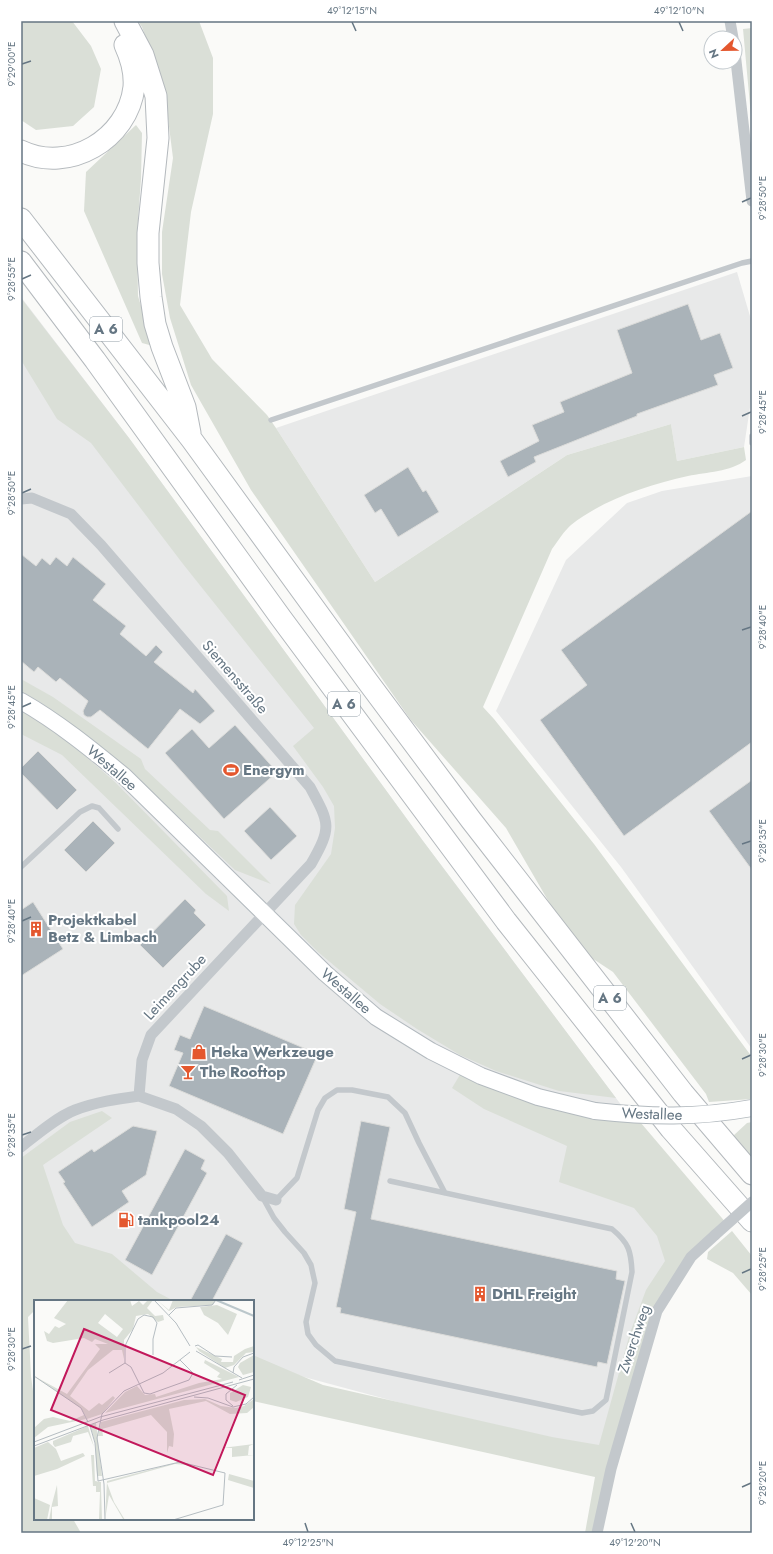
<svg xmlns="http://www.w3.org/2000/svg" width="773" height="1554" font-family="Jost,sans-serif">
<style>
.built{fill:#e8e9e9}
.green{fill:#dadfd7}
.building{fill:#aab3b9;stroke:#dcdcda}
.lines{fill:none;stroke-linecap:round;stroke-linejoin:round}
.secondary-casing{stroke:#b3babf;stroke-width:18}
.highway-casing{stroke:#b4b9bd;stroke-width:23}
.lane{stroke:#c3c8cc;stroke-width:5.5}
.street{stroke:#c3c8cc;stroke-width:11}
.secondary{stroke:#fff;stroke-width:16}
.highway{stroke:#fff;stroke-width:21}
.secondary-bridge-casing{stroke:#b3babf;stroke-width:18;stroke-linecap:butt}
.street-bridge{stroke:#c3c8cc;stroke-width:11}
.secondary-bridge{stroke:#fff;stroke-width:16}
.ticks{fill:none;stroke:#657683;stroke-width:1.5}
.labels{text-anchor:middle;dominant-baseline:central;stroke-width:4;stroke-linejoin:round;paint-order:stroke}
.shield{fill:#fff;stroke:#939fa8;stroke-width:1}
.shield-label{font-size:14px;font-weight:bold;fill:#657683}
.street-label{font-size:15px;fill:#657683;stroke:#fff}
.poi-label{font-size:15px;font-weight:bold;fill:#657683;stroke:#fff;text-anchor:start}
.inset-river{fill:none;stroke:#bbc7cb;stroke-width:2}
.inset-road{fill:none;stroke:#b5bdc2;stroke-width:1}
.view{fill:#c2185b;fill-opacity:0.15;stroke:#c2185b;stroke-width:2}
.inset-edge{fill:none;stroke:#657683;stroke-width:2}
.neatline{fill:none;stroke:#657683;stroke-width:1.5}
.ticks-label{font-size:10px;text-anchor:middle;fill:#657683}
</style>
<rect width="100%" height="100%" fill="#fafaf8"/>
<path class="built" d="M737,272L752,323V394L744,447L677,461L671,424L567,455L375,582L276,428Z
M21,297L129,438L423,841L649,1142L683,1251L599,1456L304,1377L253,1359V1301H131L21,1216Z
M752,476V1049L621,867L496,711L566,560L627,503L662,491Z"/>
<path class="green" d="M21,21H72L91,46L101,69L94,107L73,126L36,130L21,120Z
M138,21H199L213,58V114L191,212L180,305L212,359L267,415L276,428L375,582L567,455L671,424L677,461L744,447L746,460C730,472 707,472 688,476C648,485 604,499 571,525C564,531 558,541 552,549L483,707L494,719L594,844L752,1057V1099L709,1102L706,1094L613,972L575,947L506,828L410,719L251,490L191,385L170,318L162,274V232L173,158L164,87L142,27Z
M752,28V127L743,29Z
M136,125L142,133L141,179L137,234L138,296L153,346L142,343L84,211L86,172Z
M21,298L129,438L423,841L616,1098L559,1091L496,1071L460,1055L417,1029L380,1004L318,952L301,935L294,924L295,905L331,854L335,828L334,806L323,787L293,746L314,728L183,564L91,443L57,419L21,360Z
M21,679L53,697L141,759L145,769L210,830L218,831L271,884L235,870L149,789L86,735L40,702L21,691Z
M21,711L25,712L76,748L115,782L227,896L229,911L206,894L62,755L21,734Z
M464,1068L481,1076L635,1116L727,1224L691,1257L657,1311L597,1533H585L595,1477L253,1401V1355L323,1385L552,1437L599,1445L630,1333L646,1290L665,1261L657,1236L634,1208L559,1182L567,1146L484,1109L452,1088Z
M102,1111L112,1118L43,1165L63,1225L75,1243L112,1254L157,1292L174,1301H35V1310L28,1317L31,1376L35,1406V1519H73L81,1533H21V1158L70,1122Z
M752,1122V1158L733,1136L747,1123Z
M732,1231L752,1256V1295L733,1273L707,1259L708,1252Z"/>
<path class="building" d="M688,304L701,340L720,333L733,368L714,375L718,385L637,414V416L534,457L536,462L508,477L500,461L539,441L532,425L564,412L560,402L632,373L617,330Z
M408,467L423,492L426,490L439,512L398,537L381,509L375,513L364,495Z
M752,511V742L624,836L540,720L587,685L561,650Z
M21,554L36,566L42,558L50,565L56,557L67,566L73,557L106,584L93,600L126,626L120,634L146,656L156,645L163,652L154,662L193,693L195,689L215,711L200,724L180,709L148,749L100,710L91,717H87L84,715L83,711L88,701L60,678L56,682L38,667L34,672L21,661Z
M235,725L277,772L224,819L165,753L192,729L209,748Z
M38,751L77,790L57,810L21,773V768Z
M752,780V870L709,811Z
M270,807L297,836L271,860L244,831Z
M93,821L115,843L86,872L64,850Z
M185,899L196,910L194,913L206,925L163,968L140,945Z
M33,902L63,949L21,976V910Z
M204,1006L318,1054L283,1134L169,1086L183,1053L174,1050L180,1035L190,1039Z
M361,1121L390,1127L371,1219L617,1271L616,1279L625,1281L607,1364L598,1362L597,1367L340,1313L341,1308L336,1307L356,1212L344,1209Z
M133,1126L157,1131L146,1175L122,1191L129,1202L92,1227L63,1183L65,1182L58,1172L92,1149L94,1152Z
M185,1149L205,1160L201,1169L207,1173L152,1275L125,1260Z
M226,1234L243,1243L212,1301H190Z"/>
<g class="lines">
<defs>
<path id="secondary" d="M21,701C58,722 91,749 124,776L325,973L376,1017L431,1051L481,1076L538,1097L595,1111"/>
<path id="highway" d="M125,21L143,55L156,96L158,138L148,233V263L151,297L155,324L162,347L185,407L190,433
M21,151C69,174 128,139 134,87C135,73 131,58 125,45
M21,219L192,440L368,682L471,820L683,1093L752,1174
M21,262L95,360L281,618L506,921L671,1129L752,1221"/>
</defs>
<use href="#secondary" class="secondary-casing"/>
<use href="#highway" class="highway-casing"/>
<path class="lane" d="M271,420L742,263L752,261
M752,436V443
M21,867L80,812L92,806L99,808L118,829
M263,1198L274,1218L285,1232L304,1253L311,1265L315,1283L306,1322L308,1334L316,1345L335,1361L582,1413L593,1411L606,1400L632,1272C631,1251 629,1243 612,1229L390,1181
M276,1200L297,1178L318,1110L325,1098L337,1090H352L388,1097L405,1113L419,1143L445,1193"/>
<path class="street" d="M730,21L733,38
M735,52L752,201
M21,499L32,498L71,514L101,545L310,787C330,824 332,827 311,864L151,1035L142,1060L139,1096C117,1099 96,1102 75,1110C57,1117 36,1135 21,1147
M139,1096L176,1109L201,1126L228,1153L262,1196L276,1200
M597,1533L611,1469L657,1311L691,1257L715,1235"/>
<use href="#secondary" class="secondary"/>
<use href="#highway" class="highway"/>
<defs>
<path id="secondary-bridge" d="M595,1111C651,1117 696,1118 752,1108"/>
</defs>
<use href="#secondary-bridge" class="secondary-bridge-casing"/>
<path class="street-bridge" d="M715,1235L752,1202"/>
<use href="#secondary-bridge" class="secondary-bridge"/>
</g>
<path class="ticks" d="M352,22L356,31M679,22L683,31M22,64L31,61M742,202L751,198M22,279L31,275M742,416L751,412M22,493L31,489M742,630L751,627M22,707L31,703M742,844L751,841M22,921L31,917M742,1059L751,1055M22,1135L31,1132M742,1273L751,1269M22,1349L31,1346M742,1487L751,1483M305,1523L308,1532M631,1523L635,1532"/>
<defs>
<symbol id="stadium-bare" viewBox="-9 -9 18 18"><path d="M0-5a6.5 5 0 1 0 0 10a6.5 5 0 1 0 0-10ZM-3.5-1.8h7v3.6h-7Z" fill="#e4572e" stroke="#fff" stroke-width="2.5" paint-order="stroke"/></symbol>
<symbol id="building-bare" viewBox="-9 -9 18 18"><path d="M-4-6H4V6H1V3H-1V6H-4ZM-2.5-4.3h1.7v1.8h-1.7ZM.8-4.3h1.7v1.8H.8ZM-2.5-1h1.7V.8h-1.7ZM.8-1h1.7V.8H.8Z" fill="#e4572e" stroke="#fff" stroke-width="2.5" paint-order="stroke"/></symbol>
<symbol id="shop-bare" viewBox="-9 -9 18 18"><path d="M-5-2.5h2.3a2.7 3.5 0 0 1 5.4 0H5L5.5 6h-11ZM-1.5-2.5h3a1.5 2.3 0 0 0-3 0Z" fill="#e4572e" stroke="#fff" stroke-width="2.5" paint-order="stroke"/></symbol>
<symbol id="bar-bare" viewBox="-9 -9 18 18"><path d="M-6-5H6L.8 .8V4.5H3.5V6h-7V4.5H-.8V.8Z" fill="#e4572e" stroke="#fff" stroke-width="2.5" paint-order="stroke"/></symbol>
<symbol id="fuel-bare" viewBox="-9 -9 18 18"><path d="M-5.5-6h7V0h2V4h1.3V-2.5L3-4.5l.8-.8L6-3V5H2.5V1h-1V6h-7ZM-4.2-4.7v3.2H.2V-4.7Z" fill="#e4572e" stroke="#fff" stroke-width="2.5" paint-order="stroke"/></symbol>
</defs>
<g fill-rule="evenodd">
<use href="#stadium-bare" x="220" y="759" width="22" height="22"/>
<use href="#building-bare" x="25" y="918" width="22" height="22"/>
<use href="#shop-bare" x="188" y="1041" width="22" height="22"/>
<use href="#bar-bare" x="177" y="1061" width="22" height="22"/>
<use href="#fuel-bare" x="115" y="1209" width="22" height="22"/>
<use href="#building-bare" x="469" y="1283" width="22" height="22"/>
</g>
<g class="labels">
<g class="shield">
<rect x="90" y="317" width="32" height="24" rx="3"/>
<rect x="328" y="692" width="32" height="24" rx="3"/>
<rect x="594" y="986" width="32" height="24" rx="3"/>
</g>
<g class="shield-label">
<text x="106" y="329">A 6</text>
<text x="344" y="704">A 6</text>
<text x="610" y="998">A 6</text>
</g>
<g class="street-label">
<text transform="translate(235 677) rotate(49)">Siemensstraße</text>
<text transform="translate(112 768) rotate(41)">Westallee</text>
<text transform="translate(175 987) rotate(-47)">Leimengrube</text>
<text transform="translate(346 991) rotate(41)">Westallee</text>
<text transform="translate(652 1114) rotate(2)">Westallee</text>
<text transform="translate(634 1339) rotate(-71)">Zwerchweg</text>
</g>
<g class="poi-label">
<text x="243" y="770">Energym</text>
<text x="48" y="920">Projektkabel<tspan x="48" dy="17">Betz &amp; Limbach</tspan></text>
<text x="211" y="1052">Heka Werkzeuge</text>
<text x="200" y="1072">The Rooftop</text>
<text x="138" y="1220">tankpool24</text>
<text x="492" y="1294">DHL Freight</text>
</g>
</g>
<g transform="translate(34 1300)">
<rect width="220" height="220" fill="#fafaf8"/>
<path d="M34,0H96L98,6L105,1L109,5L114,0H119L113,8L121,16L129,15L130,20L124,22L114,14L102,16L99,29L90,40V59L88,50H79L54,70L36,96L55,111L65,103L68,105L79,96L81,98L68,114L53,119L47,108L0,76L33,94L66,49L61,44H74L61,39L58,42L50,38L19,43L13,41L10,31L15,34L21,26L25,28L32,24L20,18ZM71,14L89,29L83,37L64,23ZM123,0L135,10L139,0H182L179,5L143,7L135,11ZM183,5L203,14L194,35L184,23L170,15L166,7ZM220,46V52L212,53L200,65L191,68L165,51L162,47L188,59L187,62H199L200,56L211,49ZM220,55V72L209,75L204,67L206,63ZM171,60L205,77L71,113L91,92L103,86L111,95L121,94L122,97L165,83L188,79L183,77L186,73L170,63ZM209,85L217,87L214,97L202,102L196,100V93ZM171,99L187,106L202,108L210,106L220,99V107L213,113L196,114L172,101L135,109L140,134L139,147L135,146L133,153V132L117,115L68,129L69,136H64L67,122L150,100ZM50,115L52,119L14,127L0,138V128L10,119L19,117L36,121ZM62,123L68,176H63L61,142L56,125ZM54,126L60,147L54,132L39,136L37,142L21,147L19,144V141ZM14,142L22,149L27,161L49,153L51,156L23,169L0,176V148ZM220,144L215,146L214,155H220L187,158L198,157V148H188ZM57,155H60L61,181L67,182V187L68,220H65L66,192H62V186H59ZM141,163H152V165L141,164L73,183L80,202L91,220L89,219L75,195L71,220L73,181ZM195,174L220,181V188L194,180ZM23,185L24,206L18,207V220H15L18,204ZM0,198L16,205L13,220H0Z" fill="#dadfd7" fill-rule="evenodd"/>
<path class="inset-river" d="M182,0L220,16"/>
<path class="inset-road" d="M120,0L142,23L156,46M135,15L142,8L178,5L182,0M161,46L164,45L181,56L198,57M162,51L208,78M119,55V39L123,23L119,17L110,15L104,19L91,46V63L97,67L110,93L116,94L155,80L159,73L146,60M75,73L91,63M199,73L200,67L209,57L220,53M0,76L47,108L54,122M205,80L220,75M160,97L174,98L199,107L212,104L220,97M199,106L192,100V94L203,85M56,126L61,143L64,181L146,162L191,173L189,205L139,220M0,142L66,117L199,82M0,146L69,120L220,79M71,220L70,184L63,138L68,114L90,91L129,73L156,52"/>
<path class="view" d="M50,29L211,95L179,175L17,110Z"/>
<rect width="220" height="220" class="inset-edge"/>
</g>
<rect width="773" height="1554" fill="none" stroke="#ffffff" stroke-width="44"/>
<g transform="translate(723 50) rotate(248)"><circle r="19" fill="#ffffff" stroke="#c1c8cd"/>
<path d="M0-3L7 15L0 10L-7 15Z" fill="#e4572e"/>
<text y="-6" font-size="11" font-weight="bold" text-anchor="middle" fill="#657683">N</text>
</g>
<rect x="22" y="22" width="729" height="1510" class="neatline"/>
<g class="ticks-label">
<text x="352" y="14">49°12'15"N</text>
<text x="679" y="14">49°12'10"N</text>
<text transform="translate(11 64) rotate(-90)" y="4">9°29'00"E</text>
<text transform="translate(762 198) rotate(-90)" y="4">9°28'50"E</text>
<text transform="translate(11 279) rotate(-90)" y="4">9°28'55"E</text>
<text transform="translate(762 412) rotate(-90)" y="4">9°28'45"E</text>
<text transform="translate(11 493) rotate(-90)" y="4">9°28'50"E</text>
<text transform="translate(762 627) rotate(-90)" y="4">9°28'40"E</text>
<text transform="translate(11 707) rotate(-90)" y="4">9°28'45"E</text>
<text transform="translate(762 841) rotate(-90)" y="4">9°28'35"E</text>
<text transform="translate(11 921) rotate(-90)" y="4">9°28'40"E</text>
<text transform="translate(762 1055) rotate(-90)" y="4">9°28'30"E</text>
<text transform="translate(11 1135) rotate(-90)" y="4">9°28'35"E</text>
<text transform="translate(762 1269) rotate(-90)" y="4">9°28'25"E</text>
<text transform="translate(11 1349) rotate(-90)" y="4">9°28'30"E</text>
<text transform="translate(762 1483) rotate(-90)" y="4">9°28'20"E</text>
<text x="308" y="1546">49°12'25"N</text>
<text x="635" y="1546">49°12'20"N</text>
</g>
</svg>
